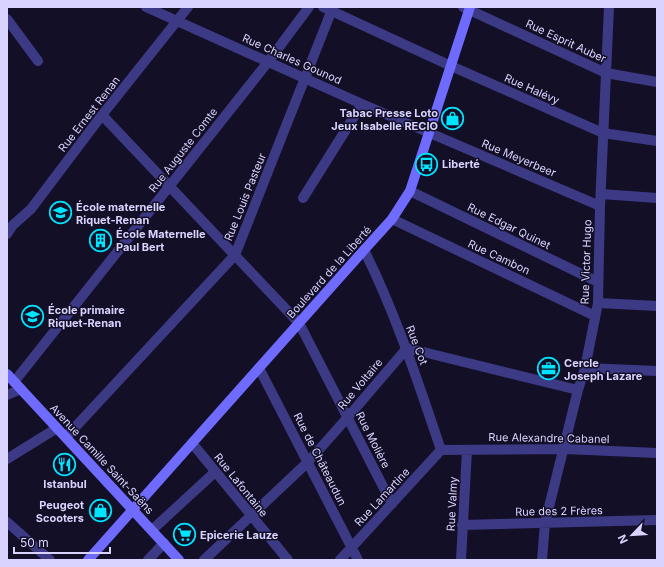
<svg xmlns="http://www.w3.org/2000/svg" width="664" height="567" font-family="Inter,sans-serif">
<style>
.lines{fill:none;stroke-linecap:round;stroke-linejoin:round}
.street{stroke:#3d3a85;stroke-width:10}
.secondary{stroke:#6f6bff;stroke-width:10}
.labels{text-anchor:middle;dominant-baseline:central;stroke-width:3;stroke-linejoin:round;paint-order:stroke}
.street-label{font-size:11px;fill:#d9d4ff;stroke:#130f26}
.poi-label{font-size:11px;font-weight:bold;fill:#d9d4ff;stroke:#130f26;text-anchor:start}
</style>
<rect width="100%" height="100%" fill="#130f26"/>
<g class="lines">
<path class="street" d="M146,7L362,104L600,206
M323,7L451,66L603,133L657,141
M463,7L606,73L657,82
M7,19L38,61
M102,115L299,323L392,504
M410,191L598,282
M601,194L657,198
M303,198L362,104
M392,219L595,316
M7,234L13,225L31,209L102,115L188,7
M364,250C396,314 418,382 441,450
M598,303L657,306
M259,368L358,560
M585,368L657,371
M14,382L268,62L309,7
M7,395L21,389
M66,437L235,255L333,7
M192,443L288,560
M441,450L564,449L657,453
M7,459L57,428
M7,522L50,560
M462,525L657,520
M152,530L215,472
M148,560L164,543
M204,560L308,462L348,417L407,348L578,390
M340,560L441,450
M461,560L467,450
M542,560L545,523L578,390L585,368L598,303L600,206L609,7"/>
<path class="secondary" d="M7,374L179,560
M88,560L364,250L392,219L410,191L470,7"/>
</g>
<defs>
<symbol id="shop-ring" viewBox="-11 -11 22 22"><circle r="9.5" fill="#130f26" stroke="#00e5ff" stroke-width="1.5"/><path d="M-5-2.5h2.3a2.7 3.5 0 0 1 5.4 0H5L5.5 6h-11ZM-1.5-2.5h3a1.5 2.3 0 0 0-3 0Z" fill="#00e5ff"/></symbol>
<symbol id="bus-ring" viewBox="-11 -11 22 22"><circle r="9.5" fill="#130f26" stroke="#00e5ff" stroke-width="1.5"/><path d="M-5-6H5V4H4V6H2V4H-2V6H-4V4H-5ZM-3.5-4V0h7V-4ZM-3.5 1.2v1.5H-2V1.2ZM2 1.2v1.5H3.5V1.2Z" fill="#00e5ff"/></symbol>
<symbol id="school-ring" viewBox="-11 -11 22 22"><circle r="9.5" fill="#130f26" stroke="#00e5ff" stroke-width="1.5"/><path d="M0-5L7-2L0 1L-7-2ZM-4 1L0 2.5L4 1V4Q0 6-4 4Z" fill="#00e5ff"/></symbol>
<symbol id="building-ring" viewBox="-11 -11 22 22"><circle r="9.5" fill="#130f26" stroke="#00e5ff" stroke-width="1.5"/><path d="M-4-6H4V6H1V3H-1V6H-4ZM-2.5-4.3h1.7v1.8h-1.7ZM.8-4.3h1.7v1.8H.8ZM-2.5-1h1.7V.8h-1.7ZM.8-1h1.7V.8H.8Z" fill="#00e5ff"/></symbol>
<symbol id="office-ring" viewBox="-11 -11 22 22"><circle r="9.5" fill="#130f26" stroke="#00e5ff" stroke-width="1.5"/><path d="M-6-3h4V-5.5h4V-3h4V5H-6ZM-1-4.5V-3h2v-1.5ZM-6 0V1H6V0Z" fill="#00e5ff"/></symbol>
<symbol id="restaurant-ring" viewBox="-11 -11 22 22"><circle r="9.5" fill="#130f26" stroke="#00e5ff" stroke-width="1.5"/><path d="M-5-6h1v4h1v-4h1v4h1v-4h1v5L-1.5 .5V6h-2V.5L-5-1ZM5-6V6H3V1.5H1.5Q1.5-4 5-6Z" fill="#00e5ff"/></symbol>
<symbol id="supermarket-ring" viewBox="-11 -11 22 22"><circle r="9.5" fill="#130f26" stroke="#00e5ff" stroke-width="1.5"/><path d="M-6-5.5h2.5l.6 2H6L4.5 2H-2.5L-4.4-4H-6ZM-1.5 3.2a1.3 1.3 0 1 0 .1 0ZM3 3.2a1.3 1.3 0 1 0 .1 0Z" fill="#00e5ff"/></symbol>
</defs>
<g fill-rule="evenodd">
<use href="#shop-ring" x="440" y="106" width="25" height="25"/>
<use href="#bus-ring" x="414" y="152" width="25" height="25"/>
<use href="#school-ring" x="48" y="200" width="25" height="25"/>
<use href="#building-ring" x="88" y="228" width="25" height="25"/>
<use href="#school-ring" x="20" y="304" width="25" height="25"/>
<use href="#office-ring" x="536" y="356" width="25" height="25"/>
<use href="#restaurant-ring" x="52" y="452" width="25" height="25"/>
<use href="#shop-ring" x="88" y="498" width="25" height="25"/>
<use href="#supermarket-ring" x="172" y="522" width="25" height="25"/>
</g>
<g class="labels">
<g class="street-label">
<text transform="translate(566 41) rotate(25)">Rue Esprit Auber</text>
<text transform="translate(292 59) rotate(24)">Rue Charles Gounod</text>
<text transform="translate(532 89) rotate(24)">Rue Halévy</text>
<text transform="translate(89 114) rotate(-52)">Rue Ernest Renan</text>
<text transform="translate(183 150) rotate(-52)">Rue Auguste Comte</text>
<text transform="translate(519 158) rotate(23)">Rue Meyerbeer</text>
<text transform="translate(245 197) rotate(-68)">Rue Louis Pasteur</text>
<text transform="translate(509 226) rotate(26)">Rue Edgar Quinet</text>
<text transform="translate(499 257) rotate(25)">Rue Cambon</text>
<text transform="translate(586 262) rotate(-88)">Rue Victor Hugo</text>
<text transform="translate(329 272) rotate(-48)">Boulevard de la Liberté</text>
<text transform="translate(417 345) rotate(69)">Rue Cot</text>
<text transform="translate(360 384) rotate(-50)">Rue Voltaire</text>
<text transform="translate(549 438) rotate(1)">Rue Alexandre Cabanel</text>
<text transform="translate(373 440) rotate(63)">Rue Molière</text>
<text transform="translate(102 459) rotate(47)">Avenue Camille Saint-Saëns</text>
<text transform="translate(320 459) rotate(63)">Rue de Châteaudun</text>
<text transform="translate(241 485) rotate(51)">Rue Lafontaine</text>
<text transform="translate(382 497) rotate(-47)">Rue Lamartine</text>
<text transform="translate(452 504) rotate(-87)">Rue Valmy</text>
<text transform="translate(559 511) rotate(-1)">Rue des 2 Frères</text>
</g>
<g class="poi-label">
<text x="438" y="113" text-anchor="end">Tabac Presse Loto<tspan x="438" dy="13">Jeux Isabelle RECIO</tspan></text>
<text x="442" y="164">Liberté</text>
<text x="76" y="207">École maternelle<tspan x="76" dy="13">Riquet-Renan</tspan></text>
<text x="116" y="234">École Maternelle<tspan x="116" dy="13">Paul Bert</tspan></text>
<text x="48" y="310">École primaire<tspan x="48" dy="13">Riquet-Renan</tspan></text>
<text x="564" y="363">Cercle<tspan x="564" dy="13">Joseph Lazare</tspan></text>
<text x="65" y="484" text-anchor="middle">Istanbul</text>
<text x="84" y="505" text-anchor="end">Peugeot<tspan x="84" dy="13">Scooters</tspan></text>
<text x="200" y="535">Epicerie Lauze</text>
</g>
</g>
<rect width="664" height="567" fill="none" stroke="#d9d4ff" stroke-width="16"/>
<g transform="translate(632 535) rotate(245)" stroke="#130f26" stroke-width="3" paint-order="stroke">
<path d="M0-3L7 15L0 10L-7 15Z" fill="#d9d4ff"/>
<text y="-6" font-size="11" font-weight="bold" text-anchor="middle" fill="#d9d4ff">N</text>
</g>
<path d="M14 547v6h96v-6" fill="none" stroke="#d9d4ff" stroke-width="2"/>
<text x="20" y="547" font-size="12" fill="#d9d4ff" stroke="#130f26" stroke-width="3" paint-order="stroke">50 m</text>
</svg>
